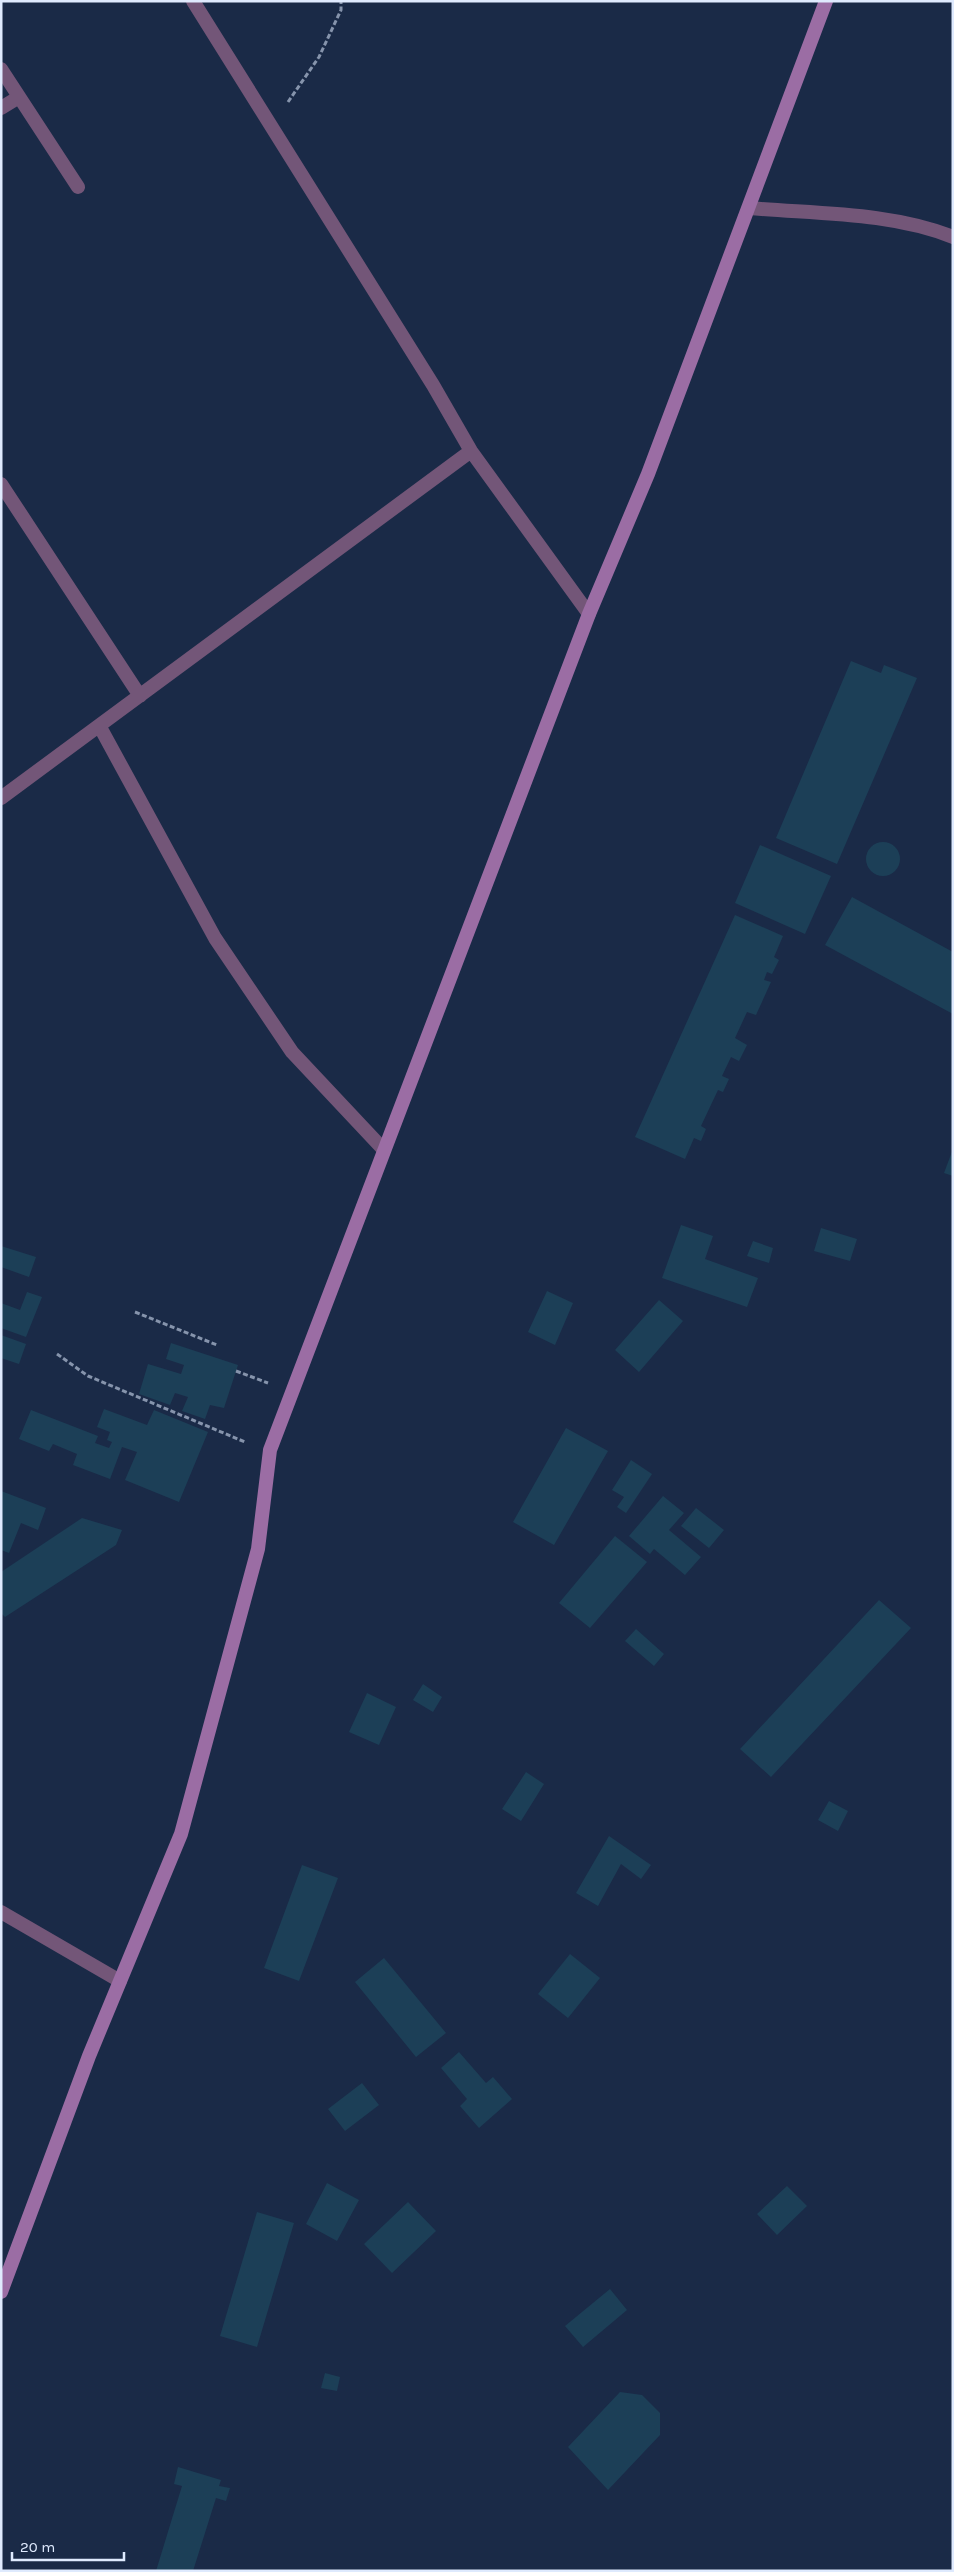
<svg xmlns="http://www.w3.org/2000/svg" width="954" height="2572" font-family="Karla,sans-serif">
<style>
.building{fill:#1c3f57}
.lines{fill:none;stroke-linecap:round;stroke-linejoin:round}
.path{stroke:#8694ac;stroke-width:3;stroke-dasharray:5 2.5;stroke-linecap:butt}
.minor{stroke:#735678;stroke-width:14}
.secondary{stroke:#9b6da4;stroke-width:14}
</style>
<rect width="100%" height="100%" fill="#1a2a47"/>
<path class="building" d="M851,661L881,673L884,665L917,678L837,864L776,838Z
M866 859a17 17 0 1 1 34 0a17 17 0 1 1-34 0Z
M760,845L831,876L805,934L735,903Z
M852,897L953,952V1014L825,945Z
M735,915L783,936L774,957L779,960L772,974L767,972L764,980L771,982L756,1015L747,1012L735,1038L747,1045L739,1061L731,1057L722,1076L729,1079L723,1092L718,1090L701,1126L706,1129L701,1141L694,1138L685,1159L635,1137Z
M953,1149V1176L944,1173Z
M681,1225L713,1236L705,1259L758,1278L747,1307L662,1278Z
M821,1228L857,1239L850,1261L814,1251Z
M753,1241L773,1248L769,1263L747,1256Z
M1,1246L36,1257L29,1277L1,1267Z
M547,1291L573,1303L555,1345L528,1332Z
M27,1292L42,1297L26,1337L1,1328V1303L20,1310Z
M659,1300L683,1321L639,1372L615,1350Z
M1,1335L26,1344L19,1364L1,1358Z
M171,1343L238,1365L224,1408L210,1405L205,1419L182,1411L188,1397L175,1393L170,1405L139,1394L148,1364L181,1374L184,1365L166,1359Z
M104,1409L147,1425L154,1410L208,1432L179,1502L125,1480L137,1452L122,1447L110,1479L73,1465L77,1454L53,1444L49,1451L19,1439L31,1410L98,1436L95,1443L109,1448L112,1442L107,1440L110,1432L97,1427Z
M566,1428L608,1451L554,1545L513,1522Z
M631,1460L652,1474L626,1513L617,1507L624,1497L612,1490Z
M1,1491L46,1508L38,1530L21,1523L9,1553L1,1550Z
M663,1496L684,1513L669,1530L701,1557L685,1575L654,1549L650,1554L629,1536Z
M696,1508L724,1530L709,1548L681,1526Z
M82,1518L122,1530L116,1545L5,1617L1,1613V1572Z
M615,1536L647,1562L590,1628L559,1603Z
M879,1600L911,1628L771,1777L740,1749Z
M636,1629L664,1654L654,1666L625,1641Z
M423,1684L442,1697L433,1712L413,1700Z
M367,1693L396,1707L379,1745L349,1732Z
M526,1772L544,1784L521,1821L502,1809Z
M829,1801L848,1811L838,1831L818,1820Z
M609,1836L651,1865L641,1879L621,1864L598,1906L576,1893Z
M302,1865L338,1878L299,1981L264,1968Z
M570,1954L600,1978L568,2018L538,1994Z
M384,1958L446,2033L416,2057L355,1982Z
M459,2052L486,2083L493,2077L512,2099L479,2128L460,2106L467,2099L441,2068Z
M362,2083L379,2105L345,2131L328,2109Z
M327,2183L359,2200L337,2241L306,2224Z
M787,2186L807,2206L777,2235L757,2214Z
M408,2202L436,2231L392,2273L364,2244Z
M257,2212L294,2223L257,2347L220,2336Z
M610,2289L627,2310L583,2347L565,2326Z
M325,2373L340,2377L337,2391L321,2388Z
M620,2392L642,2395L660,2413V2435L608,2490L568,2447Z
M178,2467L221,2480L219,2486L230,2488L226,2501L216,2498L193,2571H156L182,2486L174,2484Z"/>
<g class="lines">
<path class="path" d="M288,102L319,57L341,10V1
M135,1312L217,1345
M57,1354L88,1376L245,1442
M236,1371L268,1383"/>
<path class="minor" d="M193,1L433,385L471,451L589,614
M1,69L78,187
M1,108L19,97
M749,208C816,214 890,212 953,237
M1,484L140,696
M100,727L215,938L292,1052L384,1150
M1,798L471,451
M1,1912L120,1981"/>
<path class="secondary" d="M1,2292L89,2056L181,1834L258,1549L270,1450L589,614L648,474L826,1"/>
</g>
<rect width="954" height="2572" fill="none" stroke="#dfeafe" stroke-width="5"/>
<path d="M12 2552v8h112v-8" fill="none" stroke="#dfeafe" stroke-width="2.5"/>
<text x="20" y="2552" font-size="15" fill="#dfeafe" stroke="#1a2a47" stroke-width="4" paint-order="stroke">20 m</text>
</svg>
